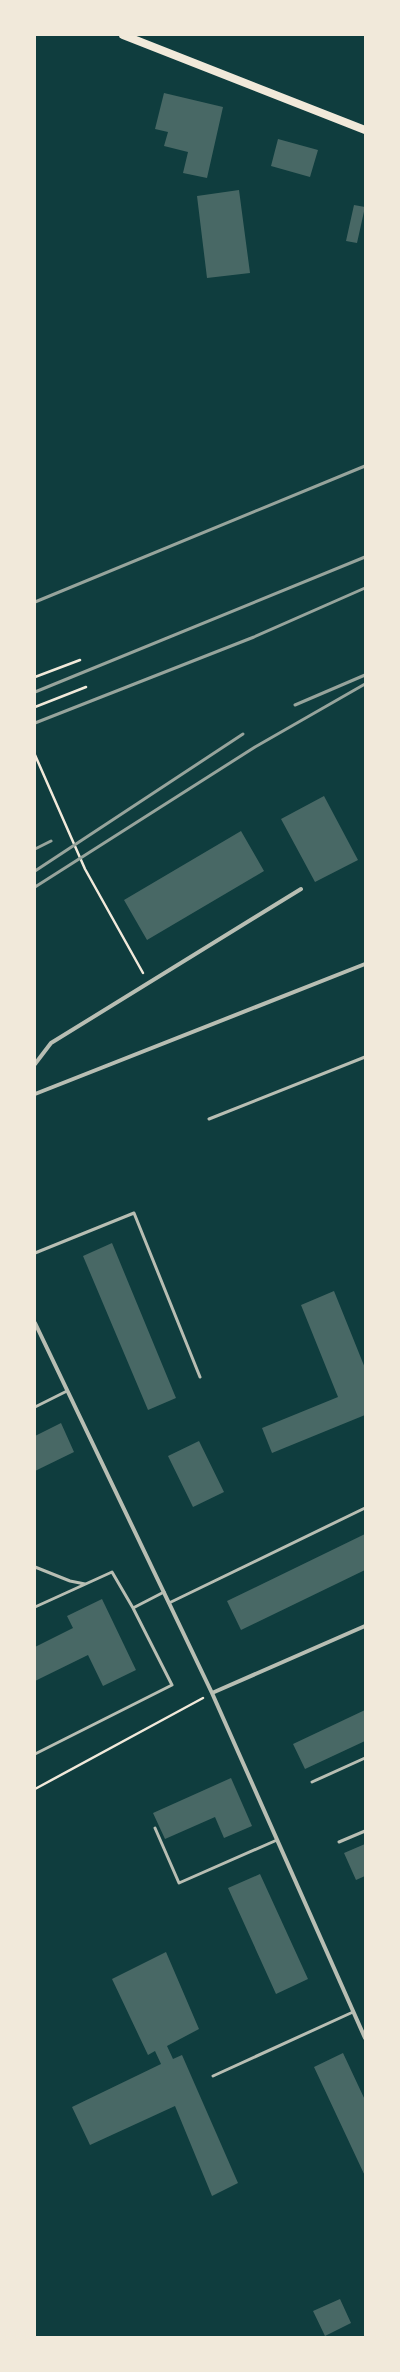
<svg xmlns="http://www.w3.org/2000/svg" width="400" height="2372" font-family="Ubuntu,sans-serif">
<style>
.building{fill:#486865}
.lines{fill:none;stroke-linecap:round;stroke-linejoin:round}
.path{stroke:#f1e9da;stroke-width:2.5}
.service{stroke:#b8beb3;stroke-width:3}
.minor{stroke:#b8beb3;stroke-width:4}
.secondary{stroke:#f1e9da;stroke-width:8}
.rail{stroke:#97a49c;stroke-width:3}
</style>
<rect width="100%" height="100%" fill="#0f3d3e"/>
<path class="building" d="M164,93L223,107L207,178L183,173L188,152L164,146L168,132L155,129Z
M278,139L318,150L310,177L271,166Z
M239,190L250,273L207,278L197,196Z
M354,205L365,207L357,243L346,241Z
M324,796L358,860L315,882L281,819Z
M241,831L264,871L147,940L124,900Z
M112,1243L176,1398L148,1410L83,1256Z
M334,1291L365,1368V1415L272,1453L262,1428L338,1397L301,1305Z
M61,1423L74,1452L35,1471V1436Z
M199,1441L224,1492L193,1507L168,1456Z
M365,1534V1570L241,1630L227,1601Z
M102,1599L136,1670L103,1686L88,1655L35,1681V1647L73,1628L67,1616Z
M365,1710V1741L305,1769L293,1744Z
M231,1778L252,1826L224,1838L215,1817L165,1839L153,1813Z
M365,1844V1876L356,1880L344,1853Z
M260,1874L308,1979L276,1994L228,1888Z
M166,1952L199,2029L167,2046L173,2059L182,2055L238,2183L212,2196L175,2106L90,2145L72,2107L161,2064L155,2051L148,2055L112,1979Z
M343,2053L365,2100V2176L314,2067Z
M340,2299L351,2323L325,2336L313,2311Z"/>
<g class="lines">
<path class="path" d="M35,677L80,660
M35,707L86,687
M35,755L85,869L143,973
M35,1789L203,1698"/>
<path class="service" d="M209,1119L365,1057
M35,1253L134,1213L200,1377
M35,1407L67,1391
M35,1567L70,1581L85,1584
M169,1603L365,1508
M35,1607L112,1572L133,1608
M35,1754L172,1685L133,1608L164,1592
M312,1782L365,1758
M155,1828L179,1883L277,1840
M339,1842L365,1831
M213,2076L353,2012"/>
<path class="minor" d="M35,1064L51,1043L301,889
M35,1094L365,964
M35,1323L212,1693L365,2038
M212,1693L365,1626"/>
<path class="secondary" d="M123,35L365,130"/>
<path class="rail" d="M35,602L365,466
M35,692L365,557
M295,705L365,675
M35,723L254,637L365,588
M35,849L51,841
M35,871L243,734
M35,887L255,747L365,684"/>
</g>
<rect width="400" height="2372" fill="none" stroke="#f1e9da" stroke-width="72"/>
</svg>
